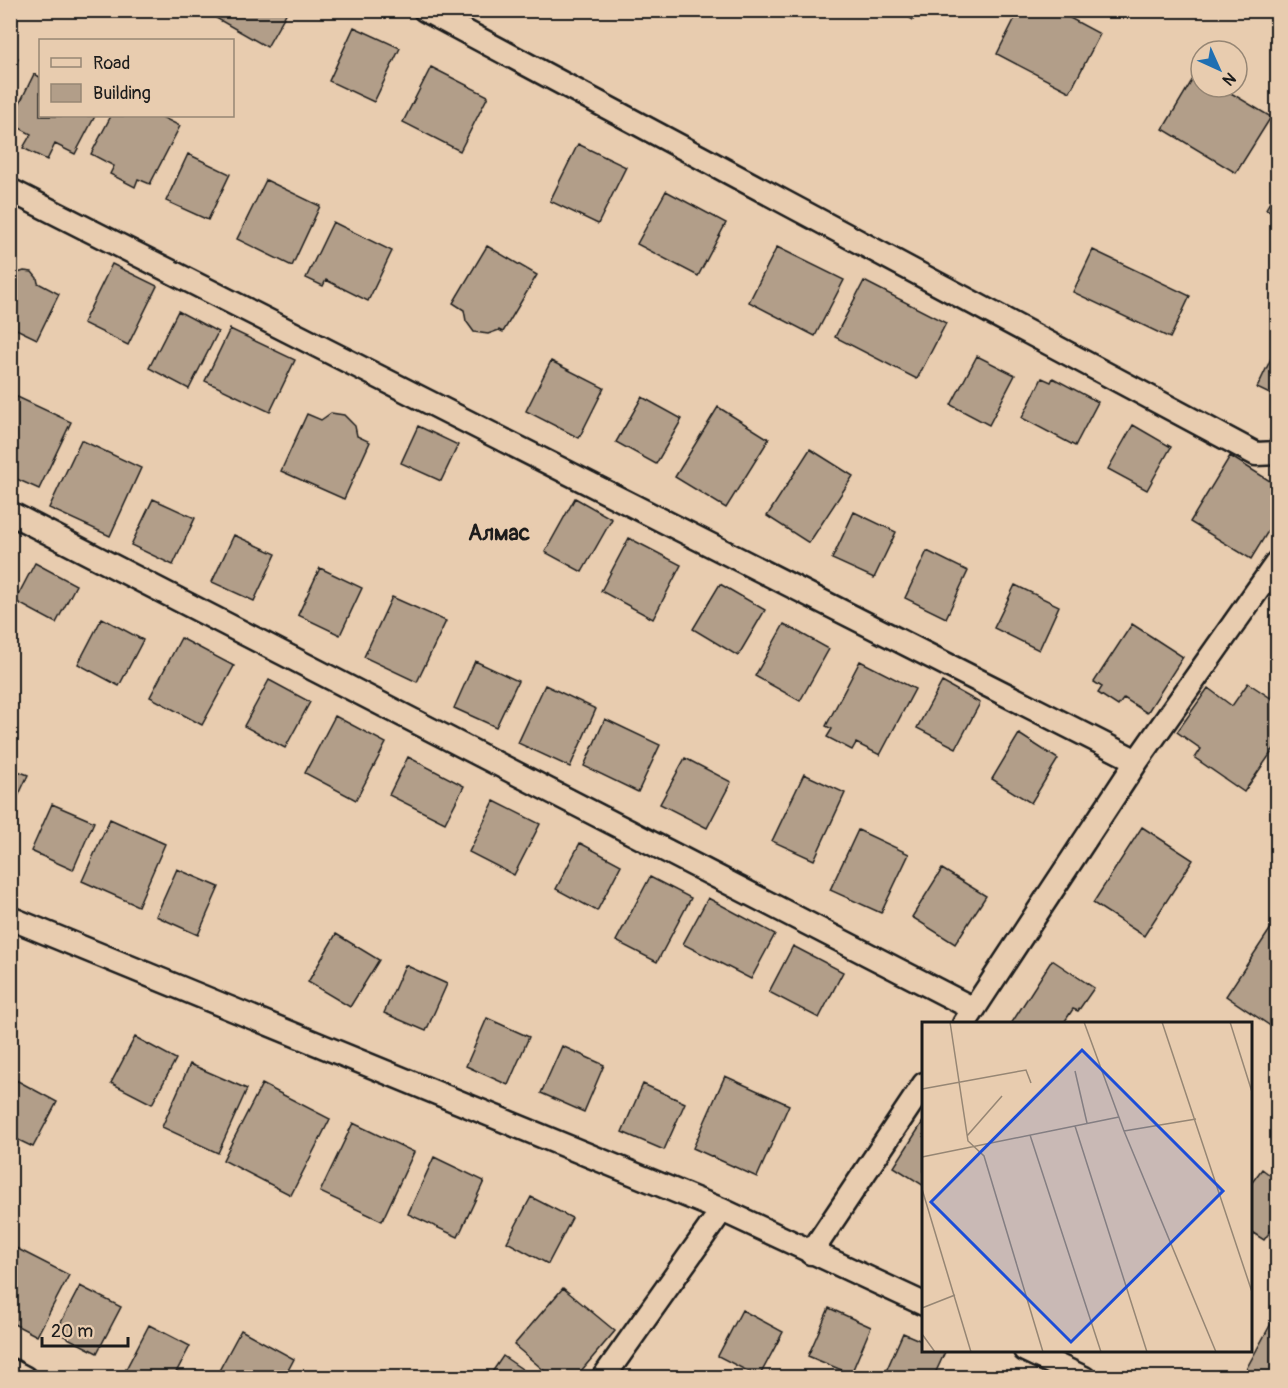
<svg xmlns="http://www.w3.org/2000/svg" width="1288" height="1388" font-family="Pangolin,sans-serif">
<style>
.building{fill:#b29e89;stroke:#1c1c1c;stroke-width:1.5}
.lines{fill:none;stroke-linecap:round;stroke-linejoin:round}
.minor-casing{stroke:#1c1c1c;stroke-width:27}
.minor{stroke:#e8ccaf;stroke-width:22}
.labels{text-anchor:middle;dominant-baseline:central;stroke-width:6;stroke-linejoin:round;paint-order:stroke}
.neighbourhood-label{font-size:22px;font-weight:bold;fill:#1c1c1c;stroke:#e8ccaf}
.inset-road{fill:none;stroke:#968674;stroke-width:1.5}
.view{fill:#1d4ed8;fill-opacity:0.15;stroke:#1d4ed8;stroke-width:3}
.inset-edge{fill:none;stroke:#1c1c1c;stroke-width:3}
</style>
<rect width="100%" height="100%" fill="#e8ccaf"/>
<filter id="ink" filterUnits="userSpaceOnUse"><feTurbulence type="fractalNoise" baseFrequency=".0167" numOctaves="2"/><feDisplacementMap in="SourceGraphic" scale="12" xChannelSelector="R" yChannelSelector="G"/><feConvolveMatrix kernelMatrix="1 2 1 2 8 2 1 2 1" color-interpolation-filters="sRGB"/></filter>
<g filter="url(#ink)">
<path class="building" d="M202,10H288L267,47Z
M898,10H919L913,20Z
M1019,10H1055L1100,34L1070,92L997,54Z
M354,27L400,48L374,102L329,81Z
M10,55L18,59L10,75Z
M431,67L488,96L460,151L403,122Z
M1197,72L1201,75V87H1221L1271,117L1236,173L1163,129Z
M34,74L40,77V116H95L75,154L55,144L47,160L23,148L31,134L10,123Z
M111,116H160L180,126L150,184L138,179L135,187L110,174L114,166L91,154Z
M578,144L626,167L598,224L550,201Z
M188,154L230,174L208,220L166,201Z
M266,180L320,206L292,266L237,239Z
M1278,188V215L1266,209Z
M666,191L726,223L698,276L637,244Z
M333,222L392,251L368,301L326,280L323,286L306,278Z
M487,246L537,275L503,332L499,330L488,334L474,332L466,321L464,310L453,303Z
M777,247L844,280L815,336L749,302Z
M1093,250L1190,296L1170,338L1073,292Z
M112,264L157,286L128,345L83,323Z
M10,270L18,273L24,271L32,272L37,278L38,283L59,294L37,339L10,326Z
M864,281L946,323L917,379L835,337Z
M178,311L218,332L189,389L149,368Z
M230,329L295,360L270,412L205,381Z
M1278,344V398L1257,388Z
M977,356L1015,375L989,425L951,405Z
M551,361L604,388L579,438L526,411Z
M1042,378L1051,382L1053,378L1098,402L1075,446L1022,418Z
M11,394L71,422L39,489L10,476Z
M642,397L682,419L656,464L616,442Z
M718,407L769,439L726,508L675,477Z
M331,413L344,415L355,426L357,436L370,442L344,499L281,471L307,414L321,420Z
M1133,425L1171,447L1147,490L1108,469Z
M418,426L458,445L441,481L401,463Z
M81,440L141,468L110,536L49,508Z
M810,449L853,476L809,543L767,516Z
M1230,456L1273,483L1278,475V515L1251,559L1190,522Z
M575,498L612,519L582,572L545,552Z
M153,499L195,518L173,565L131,545Z
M854,512L896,532L874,578L832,559Z
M234,535L276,554L254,601L212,582Z
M629,538L681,565L653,619L601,591Z
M927,551L968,571L946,618L905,598Z
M35,563L76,585L56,623L15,601Z
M320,568L362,588L340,635L298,615Z
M720,584L765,610L738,656L693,629Z
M1015,585L1059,606L1039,650L994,628Z
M392,597L446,621L417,682L364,657Z
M102,618L143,640L119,686L78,664Z
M784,624L829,649L800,701L755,676Z
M1132,624L1183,657L1147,713L1124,698L1118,706L1098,693L1102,687L1094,682Z
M181,638L234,666L202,725L150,697Z
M475,661L518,681L496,727L454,708Z
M860,661L915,689L880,755L856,743L852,750L827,737L832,729L826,726Z
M269,680L310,702L285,748L244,726Z
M942,682L980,703L956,748L917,728Z
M1248,683L1278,703V743L1244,792L1195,758L1201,749L1177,732L1208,688L1232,706Z
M545,685L596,709L570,767L518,743Z
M335,716L386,743L356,800L305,773Z
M605,719L660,745L638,792L584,766Z
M1019,734L1058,759L1031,803L992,779Z
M408,757L464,786L445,823L389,795Z
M685,758L731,782L707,828L660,804Z
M10,768L28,775L10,814Z
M804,774L845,793L814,860L772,841Z
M494,801L540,824L514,875L469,852Z
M52,804L94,822L73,870L31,851Z
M110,819L165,844L138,906L82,881Z
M1142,827L1193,860L1144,936L1093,903Z
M858,830L909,854L881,913L830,890Z
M580,843L621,865L597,911L556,889Z
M177,869L219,887L198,935L156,916Z
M942,869L986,896L955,944L912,917Z
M650,877L691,898L657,962L616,941Z
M708,898L775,934L751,979L683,944Z
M1277,919L1278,1025L1275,1029L1226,996Z
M336,934L379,960L350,1007L308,982Z
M793,946L843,972L819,1018L769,992Z
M1052,960L1094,988L1078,1011L1073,1009L1063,1024H1011Z
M405,965L447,984L426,1031L384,1013Z
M487,1018L529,1037L508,1085L466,1066Z
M135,1037L176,1059L152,1104L111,1083Z
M562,1046L604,1065L584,1112L541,1093Z
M190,1064L247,1089L218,1153L162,1127Z
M725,1076L789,1105L757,1177L693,1148Z
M16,1080L57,1102L33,1147L10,1136V1091Z
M262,1084L330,1119L291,1195L223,1160Z
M643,1084L685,1103L664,1150L622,1132Z
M924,1120V1186L894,1167Z
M353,1123L414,1152L382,1221L320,1192Z
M434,1157L484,1181L458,1237L408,1214Z
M1262,1169L1278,1181V1221L1264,1240L1250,1231V1185Z
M531,1197L572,1218L548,1264L507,1242Z
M14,1247L69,1275L37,1336L10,1322V1254Z
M80,1286L121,1307L97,1353L56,1332Z
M563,1288L615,1331L575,1378H553L514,1345Z
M829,1308L871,1327L851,1374L808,1356Z
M742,1310L783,1332L759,1377L718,1356Z
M1273,1320L1278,1323V1378H1251L1244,1373Z
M149,1325L190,1346L173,1378H138L125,1371Z
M241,1330L294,1359L284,1378H215Z
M903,1333L924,1342V1350L945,1352L933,1378H883Z
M503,1356L535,1378H488Z"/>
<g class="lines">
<defs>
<path id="minor" d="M425,10L1256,454L1278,453
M10,190L1137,761
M10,513L974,1009
M10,918L722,1210L924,1304
M964,1024L1137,761L1278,561
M811,1253L924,1084
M1025,1350L1084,1378
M10,1370L25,1378
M603,1378L722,1210"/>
</defs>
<use href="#minor" class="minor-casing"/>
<use href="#minor" class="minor"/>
</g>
</g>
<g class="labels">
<g class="neighbourhood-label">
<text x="499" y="533">Алмас</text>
</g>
</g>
<g transform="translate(922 1022)">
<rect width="330" height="330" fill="#e8ccaf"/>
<path class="inset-road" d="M28,0L46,119L62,134L121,330M162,0L202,109L294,330M240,0L330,270M308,0L330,70M153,49L165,101M0,67L104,48L109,61M153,104L225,330M202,109L274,97M108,113L179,330M45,114L80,74M0,135L197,95M0,167L49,330M0,286L33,273M0,312L13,330"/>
<path class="view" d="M160,28L301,169L149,320L9,180Z"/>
<rect width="330" height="330" class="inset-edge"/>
</g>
<rect width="1288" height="1388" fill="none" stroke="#e8ccaf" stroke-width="36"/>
<rect x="18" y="18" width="1252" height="1352" fill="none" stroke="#1c1c1c" stroke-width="2" filter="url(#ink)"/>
<rect x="39" y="39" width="195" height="78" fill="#e8ccaf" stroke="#968674" stroke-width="1.5"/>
<rect x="51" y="58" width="30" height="9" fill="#e8ccaf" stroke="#968674" stroke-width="1.5"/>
<text x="93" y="69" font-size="18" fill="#1c1c1c">Road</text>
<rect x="51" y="84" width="30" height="18" fill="#b29e89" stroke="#968674" stroke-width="1.5"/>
<text x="93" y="99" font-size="18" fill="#1c1c1c">Building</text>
<g transform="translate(1219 69) rotate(135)"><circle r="28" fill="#e8ccaf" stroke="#968674" stroke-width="1.5"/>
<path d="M0-4.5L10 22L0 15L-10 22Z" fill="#1f6fb2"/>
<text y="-9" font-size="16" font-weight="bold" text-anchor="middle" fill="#1c1c1c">N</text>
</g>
<path d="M42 1337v9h86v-9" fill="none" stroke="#1c1c1c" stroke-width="3"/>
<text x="51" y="1337" font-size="18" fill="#1c1c1c" stroke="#e8ccaf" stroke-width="4.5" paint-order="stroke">20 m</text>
</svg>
